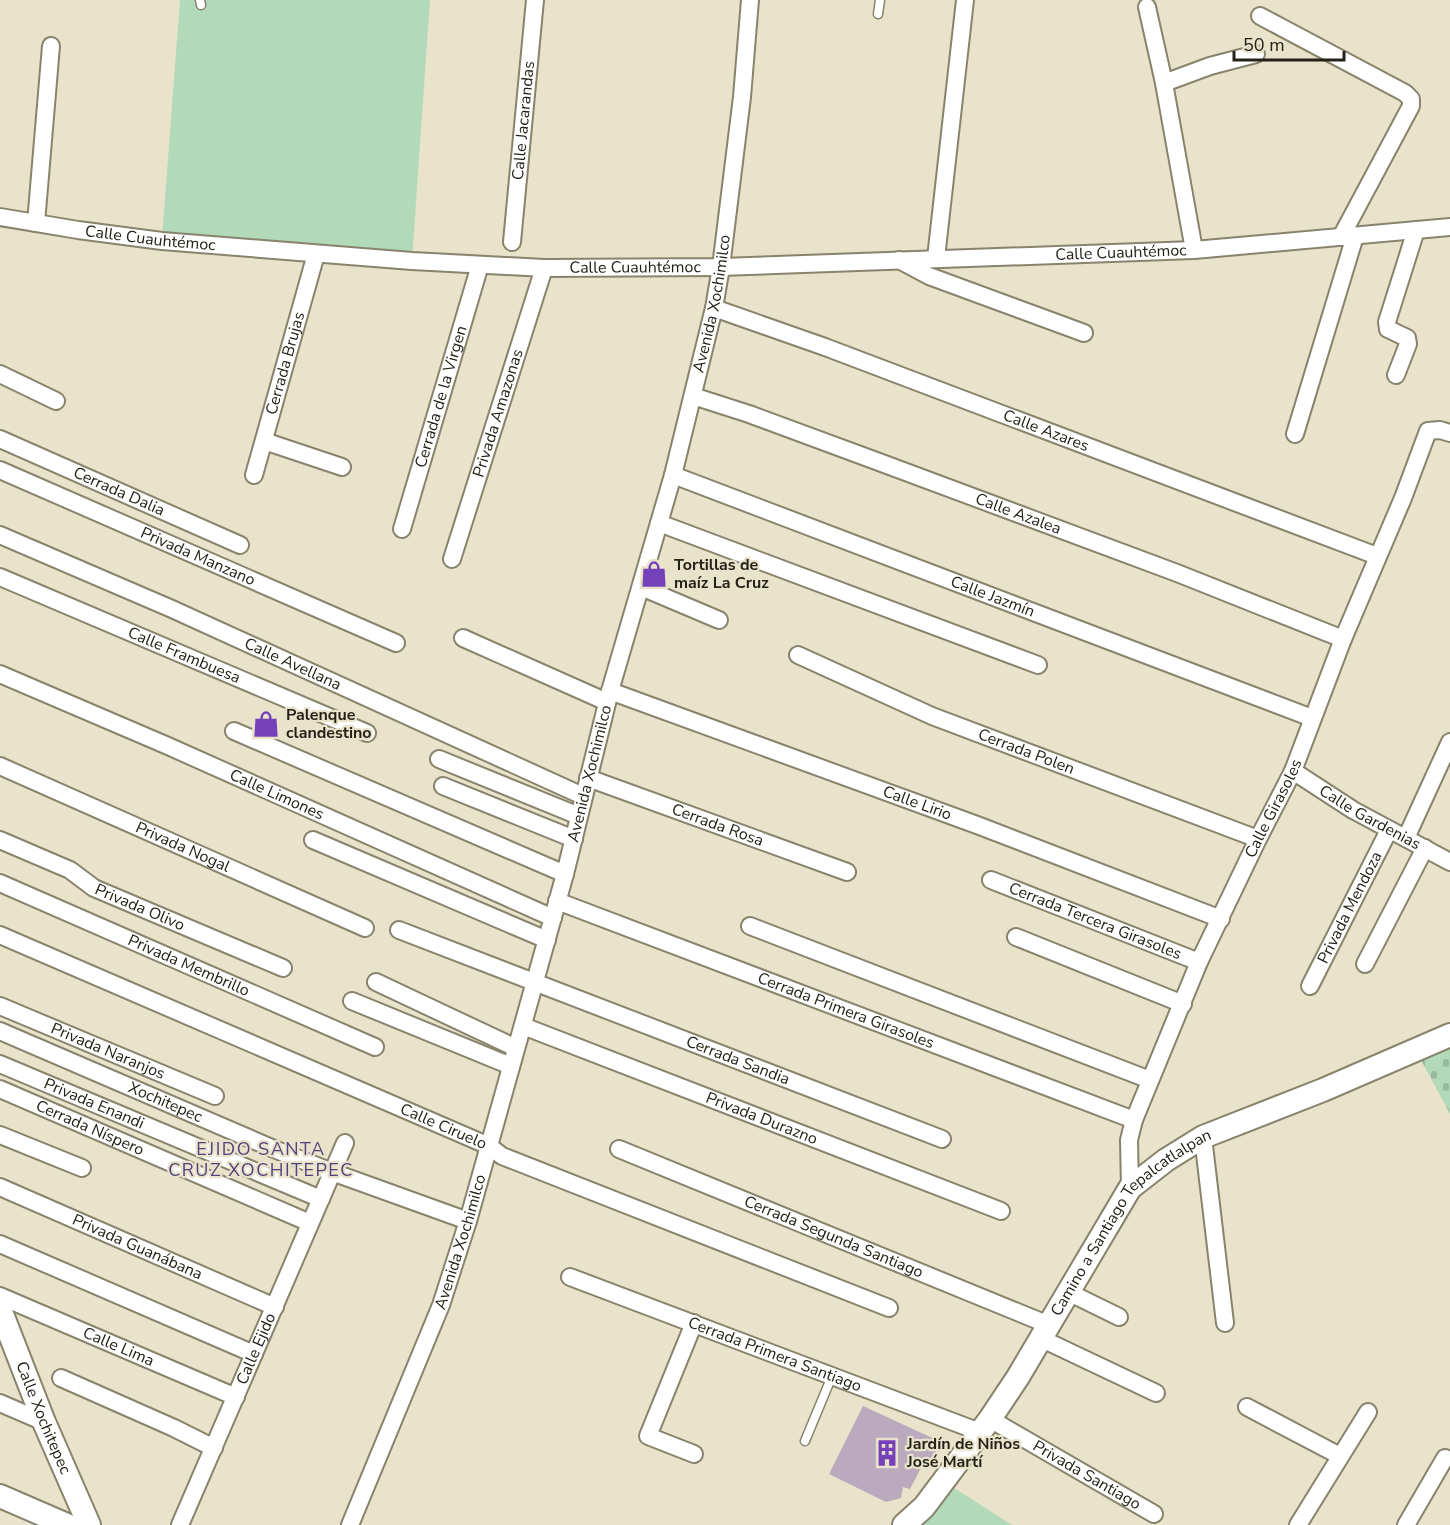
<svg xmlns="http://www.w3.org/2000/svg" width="1450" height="1525" font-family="'Nunito Sans',sans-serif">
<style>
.cemetery{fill:url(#cemetery-stones)}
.park{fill:#b2d9b8}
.building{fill:#bbaabd}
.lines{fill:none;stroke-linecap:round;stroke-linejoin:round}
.lane-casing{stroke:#88836c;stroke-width:11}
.street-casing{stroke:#88836c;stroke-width:20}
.secondary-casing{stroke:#88836c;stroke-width:26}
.lane{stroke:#fff;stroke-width:8}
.street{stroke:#fff;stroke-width:16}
.secondary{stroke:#fff;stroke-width:22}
.labels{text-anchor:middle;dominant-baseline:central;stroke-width:4.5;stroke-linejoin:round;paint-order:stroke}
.street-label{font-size:16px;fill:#242218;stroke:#e8e3ca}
.poi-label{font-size:16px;font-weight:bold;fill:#242218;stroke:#e8e3ca;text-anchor:start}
.neighbourhood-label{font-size:18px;letter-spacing:1.5px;fill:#563f7c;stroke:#e8e3ca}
</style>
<defs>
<pattern id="cemetery-stones" width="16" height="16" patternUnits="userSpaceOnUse" patternTransform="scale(1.5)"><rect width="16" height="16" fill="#b2d9b8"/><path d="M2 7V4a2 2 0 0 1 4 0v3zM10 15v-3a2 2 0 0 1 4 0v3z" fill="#99ba9d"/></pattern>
</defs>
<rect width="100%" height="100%" fill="#e8e3ca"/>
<path class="cemetery" d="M1450,1043V1114L1420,1058Z"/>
<path class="park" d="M180,0H430L412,260L162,238Z
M954,1488L1012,1525H918Z"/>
<path class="building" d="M863,1406L941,1442L929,1465L921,1468L910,1489L903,1487L901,1498L886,1502L829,1474Z"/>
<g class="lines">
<defs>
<path id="lane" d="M200,0L201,5
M878,14L880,0
M805,1441L832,1376"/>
<g id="street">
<path d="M1147,7L1164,83L1194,250"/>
<path d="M1260,16L1405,93L1411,99V106L1341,237"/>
<path d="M1164,83L1210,66L1256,54"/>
<path id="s1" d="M0,217L78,230L162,241L412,261L544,268L721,267L1194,250L1450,227"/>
<path d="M36,223L51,46"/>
<path id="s2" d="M512,242L535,0"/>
<path d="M936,258L965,0"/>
<path d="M899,260L929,276L1084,333"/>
<path id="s3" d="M714,308L825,347L1377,556"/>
<path d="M0,374L56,401"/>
<path d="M1396,375L1408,344L1407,338L1388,329L1387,322L1416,230"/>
<path id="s4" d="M693,396L749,414L879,462L1177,573L1343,639"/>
<path d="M1295,434L1355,236"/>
<path id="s5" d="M0,439L240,545"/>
<path d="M264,441L342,467"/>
<path id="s6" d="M0,470L396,643"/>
<path id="s7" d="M254,475L316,254"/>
<path id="s8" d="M673,475L1312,718"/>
<path d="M659,523L1038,665"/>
<path id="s9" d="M402,529L480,265"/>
<path id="s10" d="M0,535L172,609L583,796"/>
<path id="s11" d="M452,559L544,268"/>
<path id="s12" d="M0,577L367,733"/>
<path d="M641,587L719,620"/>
<path d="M463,638L607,702"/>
<path id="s13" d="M798,655L932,716L1258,839"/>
<path id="s14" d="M0,674L168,746L553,918"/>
<path id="s15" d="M610,691L977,825L1221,919"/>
<path d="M234,731L565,874"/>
<path d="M439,759L579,816"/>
<path id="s16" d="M0,766L365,928"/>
<path id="s17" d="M1293,771L1353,810L1450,862"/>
<path id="s18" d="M588,778L847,872"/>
<path d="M443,786L574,839"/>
<path d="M1406,838L1450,742"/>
<path id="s19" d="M0,840L70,870L94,888L283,968"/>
<path d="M313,840L547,940"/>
<path id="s20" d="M991,880L1199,962"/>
<path id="s21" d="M0,883L375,1047"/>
<path id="s22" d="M557,901L1134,1120"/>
<path d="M750,926L1150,1080"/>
<path id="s23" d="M399,930L942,1139"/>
<path id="s24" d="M0,935L489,1146L502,1156L889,1308"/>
<path d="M1016,937L1183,1004"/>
<path d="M1365,964L1425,848"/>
<path d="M376,982L516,1048"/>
<path id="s25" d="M1310,986L1389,830"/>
<path d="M352,1001L511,1066"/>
<path id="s26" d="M0,1006L215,1096"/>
<path id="s27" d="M523,1026L1001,1211"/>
<path id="s28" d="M0,1031L274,1149L332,1172L468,1221"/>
<path id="s29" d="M0,1064L321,1199"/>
<path id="s30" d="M0,1089L310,1223"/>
<path d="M0,1135L82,1168"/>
<path d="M1203,1137L1225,1323"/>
<path id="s31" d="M619,1149L1049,1325"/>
<path id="s32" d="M0,1187L275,1307"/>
<path id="s33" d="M1130,1188L1129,1140L1134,1120L1199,962L1258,839L1293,771L1343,639L1403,498L1428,431L1440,430L1450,433"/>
<path d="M0,1244L254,1354"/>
<path id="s34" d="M570,1277L980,1432"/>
<path d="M1068,1292L1119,1317"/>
<path id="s35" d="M0,1296L236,1397"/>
<path d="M1040,1338L1156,1393"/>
<path d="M61,1378L174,1428L214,1448"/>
<path d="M0,1403L44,1422"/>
<path d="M1247,1407L1340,1456"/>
<path id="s36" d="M990,1419L1154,1514"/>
<path d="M694,1454L648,1436L694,1323"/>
<path id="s37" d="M180,1525L345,1143"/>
<path id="s38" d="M350,1525L441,1305L468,1221L565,874L610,691L673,475L714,308L721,267L742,97L750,0"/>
<path d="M1298,1525L1368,1412"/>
<path d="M1406,1525L1445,1458"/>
</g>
<g id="secondary">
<path id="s39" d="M0,1309L44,1422L89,1525"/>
<path d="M0,1496L67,1525"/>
<path id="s40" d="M904,1525L924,1507L990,1419L1018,1377L1130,1188L1166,1160L1203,1137L1323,1090L1450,1035"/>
</g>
</defs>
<use href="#lane" class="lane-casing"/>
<use href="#street" class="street-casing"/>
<use href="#secondary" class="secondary-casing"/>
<use href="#lane" class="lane"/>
<use href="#street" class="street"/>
<use href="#secondary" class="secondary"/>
</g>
<defs>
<symbol id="shop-bare" viewBox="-9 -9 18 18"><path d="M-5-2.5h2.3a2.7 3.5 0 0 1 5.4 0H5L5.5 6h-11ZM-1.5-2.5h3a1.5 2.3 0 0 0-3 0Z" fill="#7441b9" stroke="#e8e3ca" stroke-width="2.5" paint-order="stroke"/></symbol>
<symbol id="building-bare" viewBox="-9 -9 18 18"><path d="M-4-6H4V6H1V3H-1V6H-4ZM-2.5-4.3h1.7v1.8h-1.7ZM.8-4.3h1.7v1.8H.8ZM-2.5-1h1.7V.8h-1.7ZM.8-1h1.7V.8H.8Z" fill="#7441b9" stroke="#e8e3ca" stroke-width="2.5" paint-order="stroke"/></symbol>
</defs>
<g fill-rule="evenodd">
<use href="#shop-bare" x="635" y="555" width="38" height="38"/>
<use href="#shop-bare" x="247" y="705" width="38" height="38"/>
<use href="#building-bare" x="868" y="1434" width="38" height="38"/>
</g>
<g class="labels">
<g class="street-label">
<text stroke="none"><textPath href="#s2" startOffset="122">Calle Jacarandas</textPath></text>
<text stroke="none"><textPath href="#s1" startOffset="152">Calle Cuauhtémoc</textPath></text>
<text stroke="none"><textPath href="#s1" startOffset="1124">Calle Cuauhtémoc</textPath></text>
<text stroke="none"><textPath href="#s1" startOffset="638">Calle Cuauhtémoc</textPath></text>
<text stroke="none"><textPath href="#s38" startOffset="1276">Avenida Xochimilco</textPath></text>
<text stroke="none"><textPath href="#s7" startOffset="116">Cerrada Brujas</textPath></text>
<text stroke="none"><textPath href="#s9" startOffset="138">Cerrada de la Virgen</textPath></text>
<text stroke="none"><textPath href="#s11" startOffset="153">Privada Amazonas</textPath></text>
<text stroke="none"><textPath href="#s3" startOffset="354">Calle Azares</textPath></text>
<text stroke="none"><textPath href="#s5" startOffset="130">Cerrada Dalia</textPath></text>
<text stroke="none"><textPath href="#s4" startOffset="346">Calle Azalea</textPath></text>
<text stroke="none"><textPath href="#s6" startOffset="216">Privada Manzano</textPath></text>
<text stroke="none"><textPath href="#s8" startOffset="342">Calle Jazmín</textPath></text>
<text stroke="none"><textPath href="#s12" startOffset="200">Calle Frambuesa</textPath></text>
<text stroke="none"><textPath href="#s10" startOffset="320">Calle Avellana</textPath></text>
<text stroke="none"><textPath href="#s13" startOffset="248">Cerrada Polen</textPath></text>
<text stroke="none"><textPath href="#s38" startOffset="790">Avenida Xochimilco</textPath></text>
<text stroke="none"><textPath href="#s14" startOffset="302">Calle Limones</textPath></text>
<text stroke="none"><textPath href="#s15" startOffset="327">Calle Lirio</textPath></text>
<text stroke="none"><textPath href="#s33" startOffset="410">Calle Girasoles</textPath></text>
<text stroke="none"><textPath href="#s17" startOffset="90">Calle Gardenias</textPath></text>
<text stroke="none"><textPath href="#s18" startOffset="138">Cerrada Rosa</textPath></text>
<text stroke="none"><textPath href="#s16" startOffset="200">Privada Nogal</textPath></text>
<text stroke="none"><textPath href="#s19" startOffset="156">Privada Olivo</textPath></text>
<text stroke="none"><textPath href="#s25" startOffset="88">Privada Mendoza</textPath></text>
<text stroke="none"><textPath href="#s20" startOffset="112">Cerrada Tercera Girasoles</textPath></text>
<text stroke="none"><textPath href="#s21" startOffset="206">Privada Membrillo</textPath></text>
<text stroke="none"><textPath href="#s22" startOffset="309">Cerrada Primera Girasoles</textPath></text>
<text stroke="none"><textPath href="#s26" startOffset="117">Privada Naranjos</textPath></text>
<text stroke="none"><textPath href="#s23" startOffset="363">Cerrada Sandia</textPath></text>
<text stroke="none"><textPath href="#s28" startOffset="180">Xochitepec</textPath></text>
<text stroke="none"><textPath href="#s29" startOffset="102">Privada Enandi</textPath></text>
<text stroke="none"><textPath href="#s27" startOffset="256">Privada Durazno</textPath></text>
<text stroke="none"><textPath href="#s30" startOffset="98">Cerrada Níspero</textPath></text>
<text stroke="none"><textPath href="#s24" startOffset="483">Calle Ciruelo</textPath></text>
<text stroke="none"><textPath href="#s40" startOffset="382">Camino a Santiago Tepalcatlalpan</textPath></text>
<text stroke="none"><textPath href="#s31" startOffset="232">Cerrada Segunda Santiago</textPath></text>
<text stroke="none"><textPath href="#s38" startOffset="304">Avenida Xochimilco</textPath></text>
<text stroke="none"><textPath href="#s32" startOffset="150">Privada Guanábana</textPath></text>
<text stroke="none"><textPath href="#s35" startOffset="129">Calle Lima</textPath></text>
<text stroke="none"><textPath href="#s37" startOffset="192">Calle Ejido</textPath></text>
<text stroke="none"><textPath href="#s34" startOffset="219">Cerrada Primera Santiago</textPath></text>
<text stroke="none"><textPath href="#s39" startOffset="117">Calle Xochitepec</textPath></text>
<text stroke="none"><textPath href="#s36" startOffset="112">Privada Santiago</textPath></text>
</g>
<g class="poi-label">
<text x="674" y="565">Tortillas de<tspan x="674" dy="18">maíz La Cruz</tspan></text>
<text x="286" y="715">Palenque<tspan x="286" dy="18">clandestino</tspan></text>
<text x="907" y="1444">Jardín de Niños<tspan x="907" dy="18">José Martí</tspan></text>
</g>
<g class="neighbourhood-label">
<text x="261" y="1149">EJIDO SANTA<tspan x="261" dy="21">CRUZ XOCHITEPEC</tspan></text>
</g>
</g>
<path d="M1234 51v9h110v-9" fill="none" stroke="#242218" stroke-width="3"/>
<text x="1243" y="51" font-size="18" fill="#242218" stroke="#e8e3ca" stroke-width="4.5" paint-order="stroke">50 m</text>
</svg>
